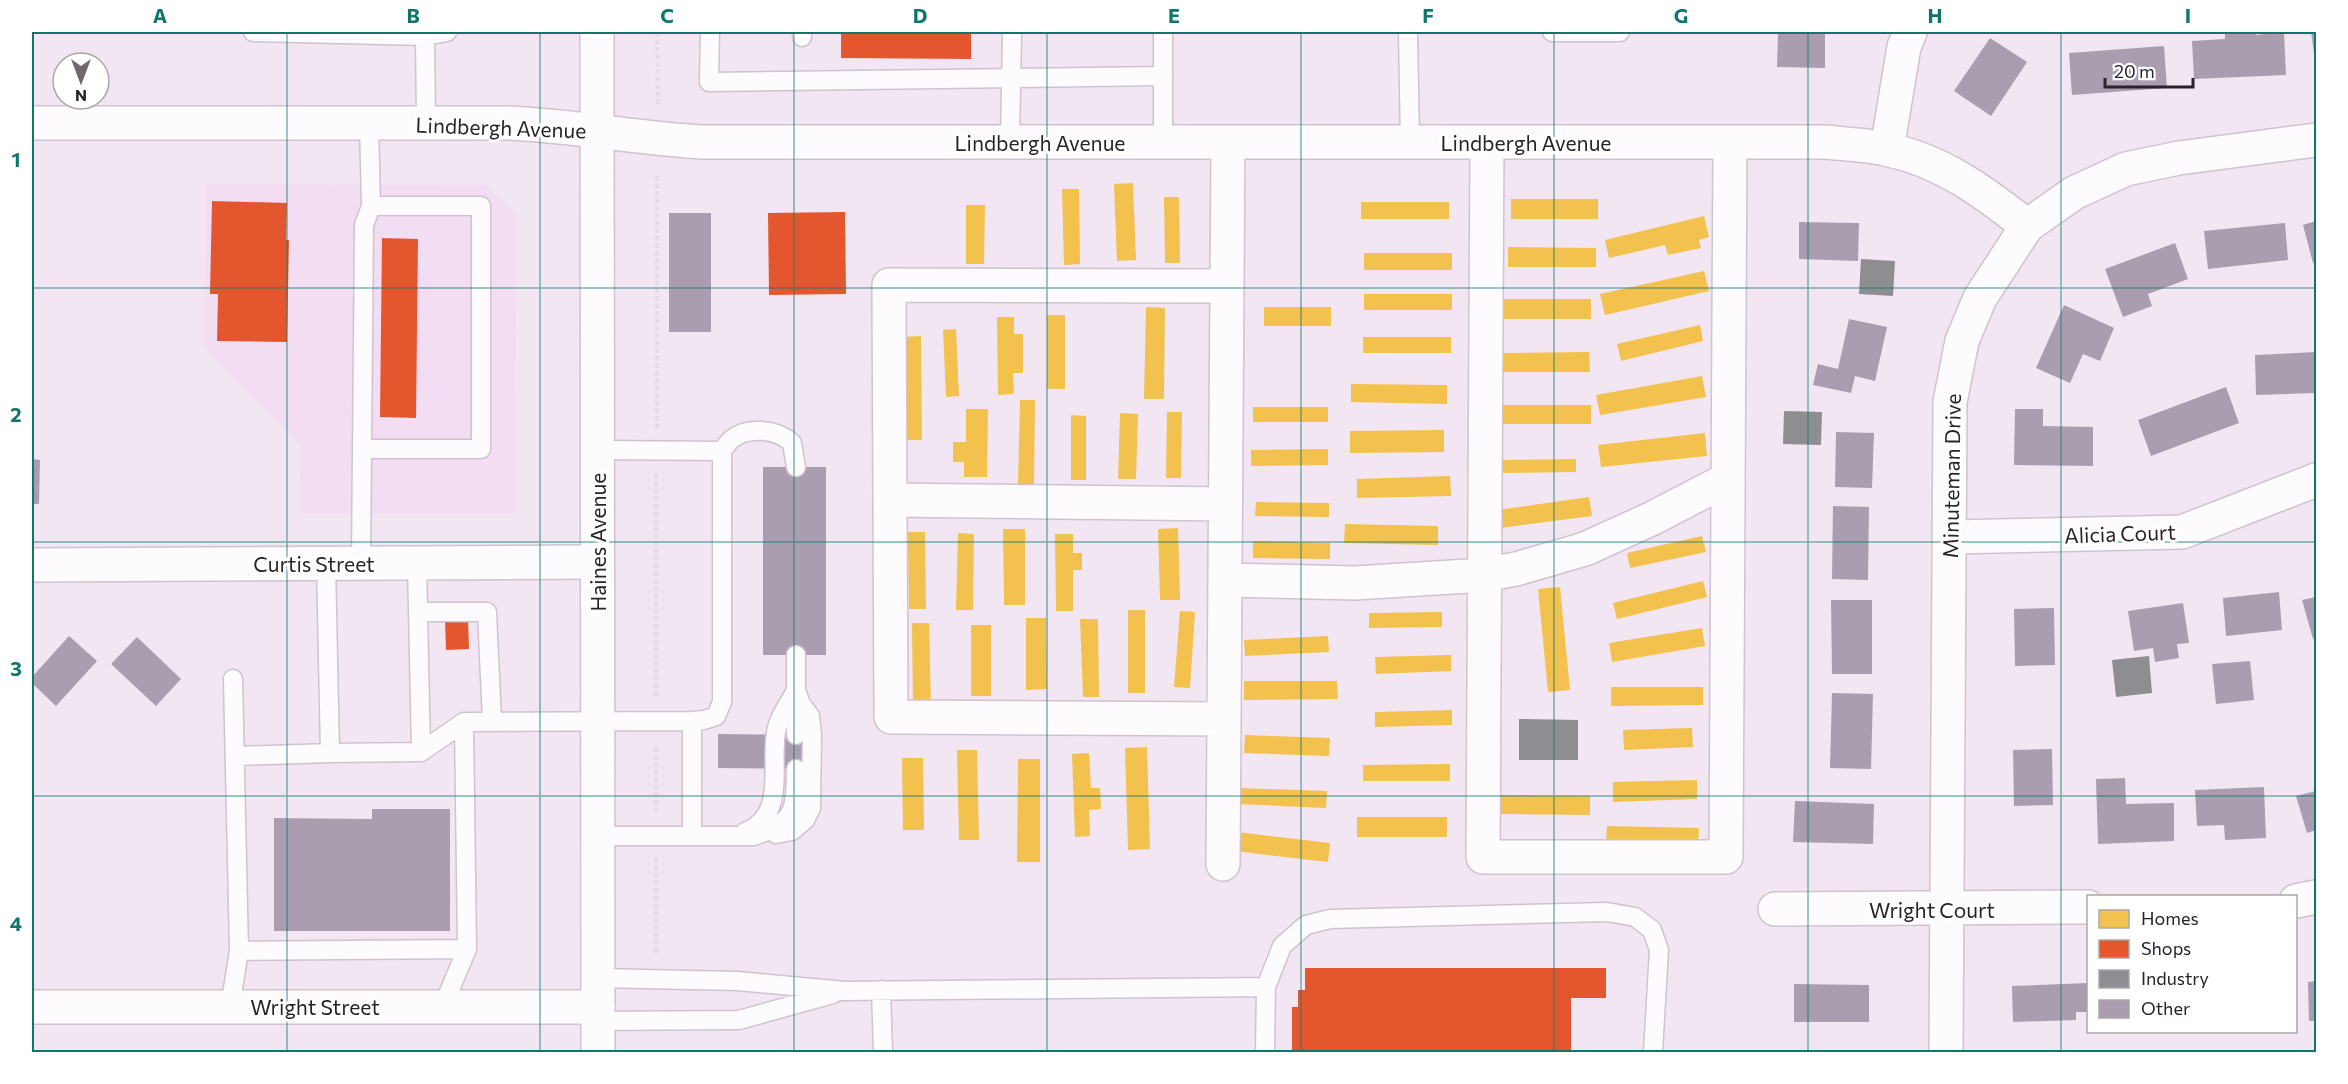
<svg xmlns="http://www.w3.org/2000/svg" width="2348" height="1084" font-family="Commissioner,sans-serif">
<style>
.built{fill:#f3ddf2}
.homes{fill:#f2c14e}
.shops{fill:#e4572e}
.industry{fill:#8d8d92}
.building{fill:#aa9db0}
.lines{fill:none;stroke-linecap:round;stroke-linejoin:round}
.service-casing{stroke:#cec3ce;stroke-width:21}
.minor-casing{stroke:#cec3ce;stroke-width:36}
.secondary-casing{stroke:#cec3ce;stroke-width:36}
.path{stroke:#e1dee1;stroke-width:4;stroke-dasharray:4.5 3;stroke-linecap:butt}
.service{stroke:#fdfbfd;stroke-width:18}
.minor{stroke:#fdfbfd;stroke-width:33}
.secondary{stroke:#fdfbfd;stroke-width:33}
.grid{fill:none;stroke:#0f766e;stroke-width:1.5;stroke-opacity:0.55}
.labels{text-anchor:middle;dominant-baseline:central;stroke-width:6;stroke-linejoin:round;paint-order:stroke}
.street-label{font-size:21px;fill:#2a222a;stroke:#fff}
.neatline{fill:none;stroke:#0f766e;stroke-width:2}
.grid-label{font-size:20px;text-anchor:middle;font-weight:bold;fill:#0f766e}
</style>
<rect width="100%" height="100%" fill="#f3e6f3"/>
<path class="built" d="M206,184L486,185L516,215L515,514H299L300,445L205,348Z"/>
<path class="homes" d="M1133,183L1136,260L1117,261L1114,184Z
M1062,189H1079L1080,264L1064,265Z
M1164,197H1179L1180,263H1165Z
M1511,199H1598V219H1511Z
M1361,202H1449V219H1361Z
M966,205H985L984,264H966Z
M1704,216L1709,237L1699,240L1701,248L1668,255L1665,245L1609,258L1605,240Z
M1508,247L1596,248V267H1508Z
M1364,253H1452V270H1364Z
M1704,271L1709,291L1605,315L1600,294Z
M1364,294H1452V310H1364Z
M1504,299H1591V319H1504Z
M1146,307L1165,308L1164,399H1144Z
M1264,307H1331V326H1264Z
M1047,315H1065V389H1047Z
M997,317H1014V334H1023V373H1013L1014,394L998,395Z
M1700,325L1703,341L1621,361L1617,344Z
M956,329L959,396L946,397L943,330Z
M921,336L922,440H901L900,337Z
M1363,337H1451V353H1363Z
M1589,352L1590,372H1496V353Z
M1702,376L1706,397L1600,415L1596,395Z
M1351,384L1447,385V404L1351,402Z
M1020,400H1035L1034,485H1018Z
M1498,405H1591V424H1498Z
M1253,407H1328V422H1253Z
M966,409H988L987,477H964V462H953V442H966Z
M1167,412H1182L1181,478H1166Z
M1120,413L1138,414L1136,479H1118Z
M1071,415L1086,416V480H1071Z
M1444,430V452L1350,453V431Z
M1705,433L1707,456L1601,467L1598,445Z
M1328,449V465L1251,466V450Z
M1576,459V472L1501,473V460Z
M1450,476L1451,496L1357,498V479Z
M1589,497L1592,516L1500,528L1497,510Z
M1256,502L1329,503V517L1255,516Z
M1345,524L1438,526V545L1344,543Z
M1178,528L1180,600H1160L1158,529Z
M1003,529H1025V605H1004Z
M908,532H925L926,609H909Z
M958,533L974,534L973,610H956Z
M1055,534H1073V553H1082V570H1073V611H1056Z
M1702,536L1706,552L1630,568L1627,553Z
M1253,541L1330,543V559L1253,558Z
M1703,581L1707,597L1617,619L1613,603Z
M1560,587L1570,690L1548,692L1538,589Z
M1128,610H1145V693H1128Z
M1180,611L1195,612L1190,688L1174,687Z
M1442,612V627L1369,628V613Z
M1026,618H1046L1047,689L1026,690Z
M1080,619H1098L1099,697H1083Z
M912,623H929L931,705H913Z
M971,625H991V696H971Z
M1702,628L1705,646L1612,662L1609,643Z
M1328,636L1329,652L1245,656L1244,640Z
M1451,655V671L1376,674L1375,657Z
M1244,681H1337L1338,699L1244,700Z
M1611,687H1703V705L1611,706Z
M1452,710V725L1375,727V712Z
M1692,728L1693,747L1624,750L1623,730Z
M1245,735L1330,738L1329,756L1244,753Z
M1147,747L1150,849L1128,850L1125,748Z
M957,750H977L979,840H959Z
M1089,753L1091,788H1100L1101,809L1089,810L1090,836L1075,837L1072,754Z
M902,758H923L924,830H903Z
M1018,759H1040V862H1017Z
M1450,764V781H1363V765Z
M1697,780V799L1613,802V782Z
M1238,788L1327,791L1326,808L1238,804Z
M1496,795L1590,796V815L1496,814Z
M1357,817H1447V837H1357Z
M1607,826L1699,828L1698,846L1606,844Z
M1237,832L1330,843L1328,862L1235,851Z"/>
<path class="shops" d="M841,32H971V59L841,58Z
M212,201L287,203L286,240H289L287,342L217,341L218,294H210Z
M845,212L846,294L769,295L768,213Z
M382,238L418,239L416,418L380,417Z
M468,619L469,649L446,650L445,620Z
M1305,968H1606V998H1571V1052H1292V1007H1298V990H1305Z"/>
<path class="industry" d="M1861,259L1895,261L1893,296L1859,294Z
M1784,411L1822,412L1821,445L1783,444Z
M2149,656L2152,693L2116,697L2112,660Z
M1519,719L1578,720V760H1519Z"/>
<path class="building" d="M1778,32H1825V68L1777,67Z
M2225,32H2256V35L2284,32L2286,75L2194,79L2192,41L2225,39Z
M2311,32H2316V61H2315Z
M1990,38L2027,62L1991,116L1954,91Z
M2164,46L2167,88L2072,95L2069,53Z
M669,213H711V332H669Z
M2316,221V262L2313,263L2303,225Z
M1799,222L1859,223L1858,261L1799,259Z
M2285,223L2288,260L2208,269L2204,231Z
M2175,243L2188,279L2148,294L2152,306L2123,317L2105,269Z
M2064,305L2114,328L2100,361L2083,354L2070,383L2036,368Z
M1849,319L1887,327L1875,381L1855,376L1851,393L1813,385L1818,364L1838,369Z
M2316,352V393L2256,395L2255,355Z
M2226,387L2239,423L2151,456L2138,420Z
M2015,409H2043V426L2093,427V466L2014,465Z
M1836,432L1874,433L1872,488L1835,487Z
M32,459L40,460L39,504H32Z
M763,467H826V655H763Z
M1833,506L1869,507L1868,580L1832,579Z
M2279,592L2282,630L2226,636L2223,598Z
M2316,597V638L2313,639L2302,600Z
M1831,600H1872V674H1832Z
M2183,603L2189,643L2177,644L2179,658L2155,662L2153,648L2134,651L2128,611Z
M2054,608L2055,665L2015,666L2014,609Z
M69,636L97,661L56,706L32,683V677Z
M137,637L181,679L156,706L111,664Z
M2250,661L2254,700L2216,704L2212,664Z
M1832,693L1873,694L1871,769L1830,768Z
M718,734L822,735L821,769L718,768Z
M2052,749L2053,805L2014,806L2013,750Z
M2125,778L2126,804L2174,803V841L2098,844L2096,779Z
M2264,787L2266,838L2225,840L2224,825L2197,826L2195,790Z
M2316,791V830L2307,833L2296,796Z
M1795,801L1874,804L1873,844L1793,842Z
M372,809H450V931H274V818L372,819Z
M2316,981V1021H2309L2308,982Z
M2088,983V1012H2076V1020L2013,1022L2012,986Z
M1794,984L1869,985V1022H1794Z"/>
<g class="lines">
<defs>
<path id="service" d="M253,32L425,36L447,32
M710,32L709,82L1163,76
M1163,32V142
M1408,32L1410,142
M1552,32H1620
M425,36L426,123
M802,37V32
M1010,142L1012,32
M362,449H481V206H371
M597,450L722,451
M326,563L330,753L421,752L417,563
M361,563L364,225L371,206L369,123
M418,612H487L492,721
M796,655V735
M233,679L239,951L467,949L464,722
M421,752L464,722L692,721L704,720L716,716L722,702V451C725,447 728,442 732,439C748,426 777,429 792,443L796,467
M236,756L330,753
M745,832C787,816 770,766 776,732C779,715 789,705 796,690
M776,834L792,831L805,820L811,808L812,735L810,716L801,704L796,690
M598,836H754C797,821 795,810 796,769
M692,836V721
M598,978L737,981L845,991L1266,987L1265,1052
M1266,987L1282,946L1306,925L1330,919L1607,912L1635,917L1652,930L1659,950L1653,1052
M881,990L883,1052
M443,1006L467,949
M230,1007L239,951
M598,1021L739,1020L833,994"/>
<path id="minor" d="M32,123H509C574,126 637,138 702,142H1825C1845,144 1866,145 1885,149C1941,160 1984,192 2027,226
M1487,142L1483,857H1726L1730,142
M1887,149L1904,47L1910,32
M890,500L1225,504
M1950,537L2182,532L2316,480
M32,565L597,562
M1225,580L1355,583L1484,575L1516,569L1585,549L1653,518L1728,479
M1224,719L891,717L889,285L1227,286
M1223,864L1228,142
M2296,901L2316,897
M1775,909L2088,907
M32,1007H598
M1946,1052L1950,402L1962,341L1980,298L2027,226L2074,193L2126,169L2179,158L2316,140"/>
<path id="secondary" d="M597,32L598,1052"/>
</defs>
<use href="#service" class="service-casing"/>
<use href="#minor" class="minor-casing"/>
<use href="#secondary" class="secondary-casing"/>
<path class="path" d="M657,32L658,107
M657,428V175
M656,474V698
M656,812V744
M656,858V956"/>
<use href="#service" class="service"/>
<use href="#minor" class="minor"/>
<use href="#secondary" class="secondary"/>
</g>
<path class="grid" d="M287,32V1052M540,32V1052M794,32V1052M1047,32V1052M1301,32V1052M1554,32V1052M1808,32V1052M2061,32V1052M32,288H2316M32,542H2316M32,796H2316"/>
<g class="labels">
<g class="street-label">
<text transform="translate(501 127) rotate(2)">Lindbergh Avenue</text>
<text x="1040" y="142">Lindbergh Avenue</text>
<text x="1526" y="142">Lindbergh Avenue</text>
<text transform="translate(1951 476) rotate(-89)">Minuteman Drive</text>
<text transform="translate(2120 533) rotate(-2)">Alicia Court</text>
<text transform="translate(597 542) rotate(-90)">Haines Avenue</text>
<text x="314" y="563">Curtis Street</text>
<text x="1932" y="909">Wright Court</text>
<text x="315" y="1006">Wright Street</text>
</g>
</g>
<rect width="2348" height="1084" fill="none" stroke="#ffffff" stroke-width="66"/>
<rect x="2087" y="895" width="210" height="138" fill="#ffffff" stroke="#aaa7aa" stroke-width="1.5"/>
<rect x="2099" y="910" width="30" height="18" fill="#f2c14e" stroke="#aaa7aa" stroke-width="1.5"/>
<text x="2141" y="925" font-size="18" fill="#2a222a">Homes</text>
<rect x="2099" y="940" width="30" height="18" fill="#e4572e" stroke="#aaa7aa" stroke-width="1.5"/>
<text x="2141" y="955" font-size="18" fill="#2a222a">Shops</text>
<rect x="2099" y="970" width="30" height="18" fill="#8d8d92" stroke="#aaa7aa" stroke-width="1.5"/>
<text x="2141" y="985" font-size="18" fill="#2a222a">Industry</text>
<rect x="2099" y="1000" width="30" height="18" fill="#aa9db0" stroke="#aaa7aa" stroke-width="1.5"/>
<text x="2141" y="1015" font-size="18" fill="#2a222a">Other</text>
<g transform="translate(81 81) rotate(180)"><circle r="28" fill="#ffffff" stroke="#aaa7aa" stroke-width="1.5"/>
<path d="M0-4.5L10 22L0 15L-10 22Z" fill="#706770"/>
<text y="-9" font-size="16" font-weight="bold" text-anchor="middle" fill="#2a222a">N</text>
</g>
<path d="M2105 78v9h88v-9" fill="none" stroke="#2a222a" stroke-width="3"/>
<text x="2114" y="78" font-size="18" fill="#2a222a" stroke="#ffffff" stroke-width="4.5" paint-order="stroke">20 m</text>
<rect x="33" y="33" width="2282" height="1018" class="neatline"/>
<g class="grid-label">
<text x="160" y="23">A</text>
<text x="413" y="23">B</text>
<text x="667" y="23">C</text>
<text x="920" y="23">D</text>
<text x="1174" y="23">E</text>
<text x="1428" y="23">F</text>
<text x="1681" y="23">G</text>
<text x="1935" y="23">H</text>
<text x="2188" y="23">I</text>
<text x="16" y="167">1</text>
<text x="16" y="422">2</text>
<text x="16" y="676">3</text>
<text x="16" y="931">4</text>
</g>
</svg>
